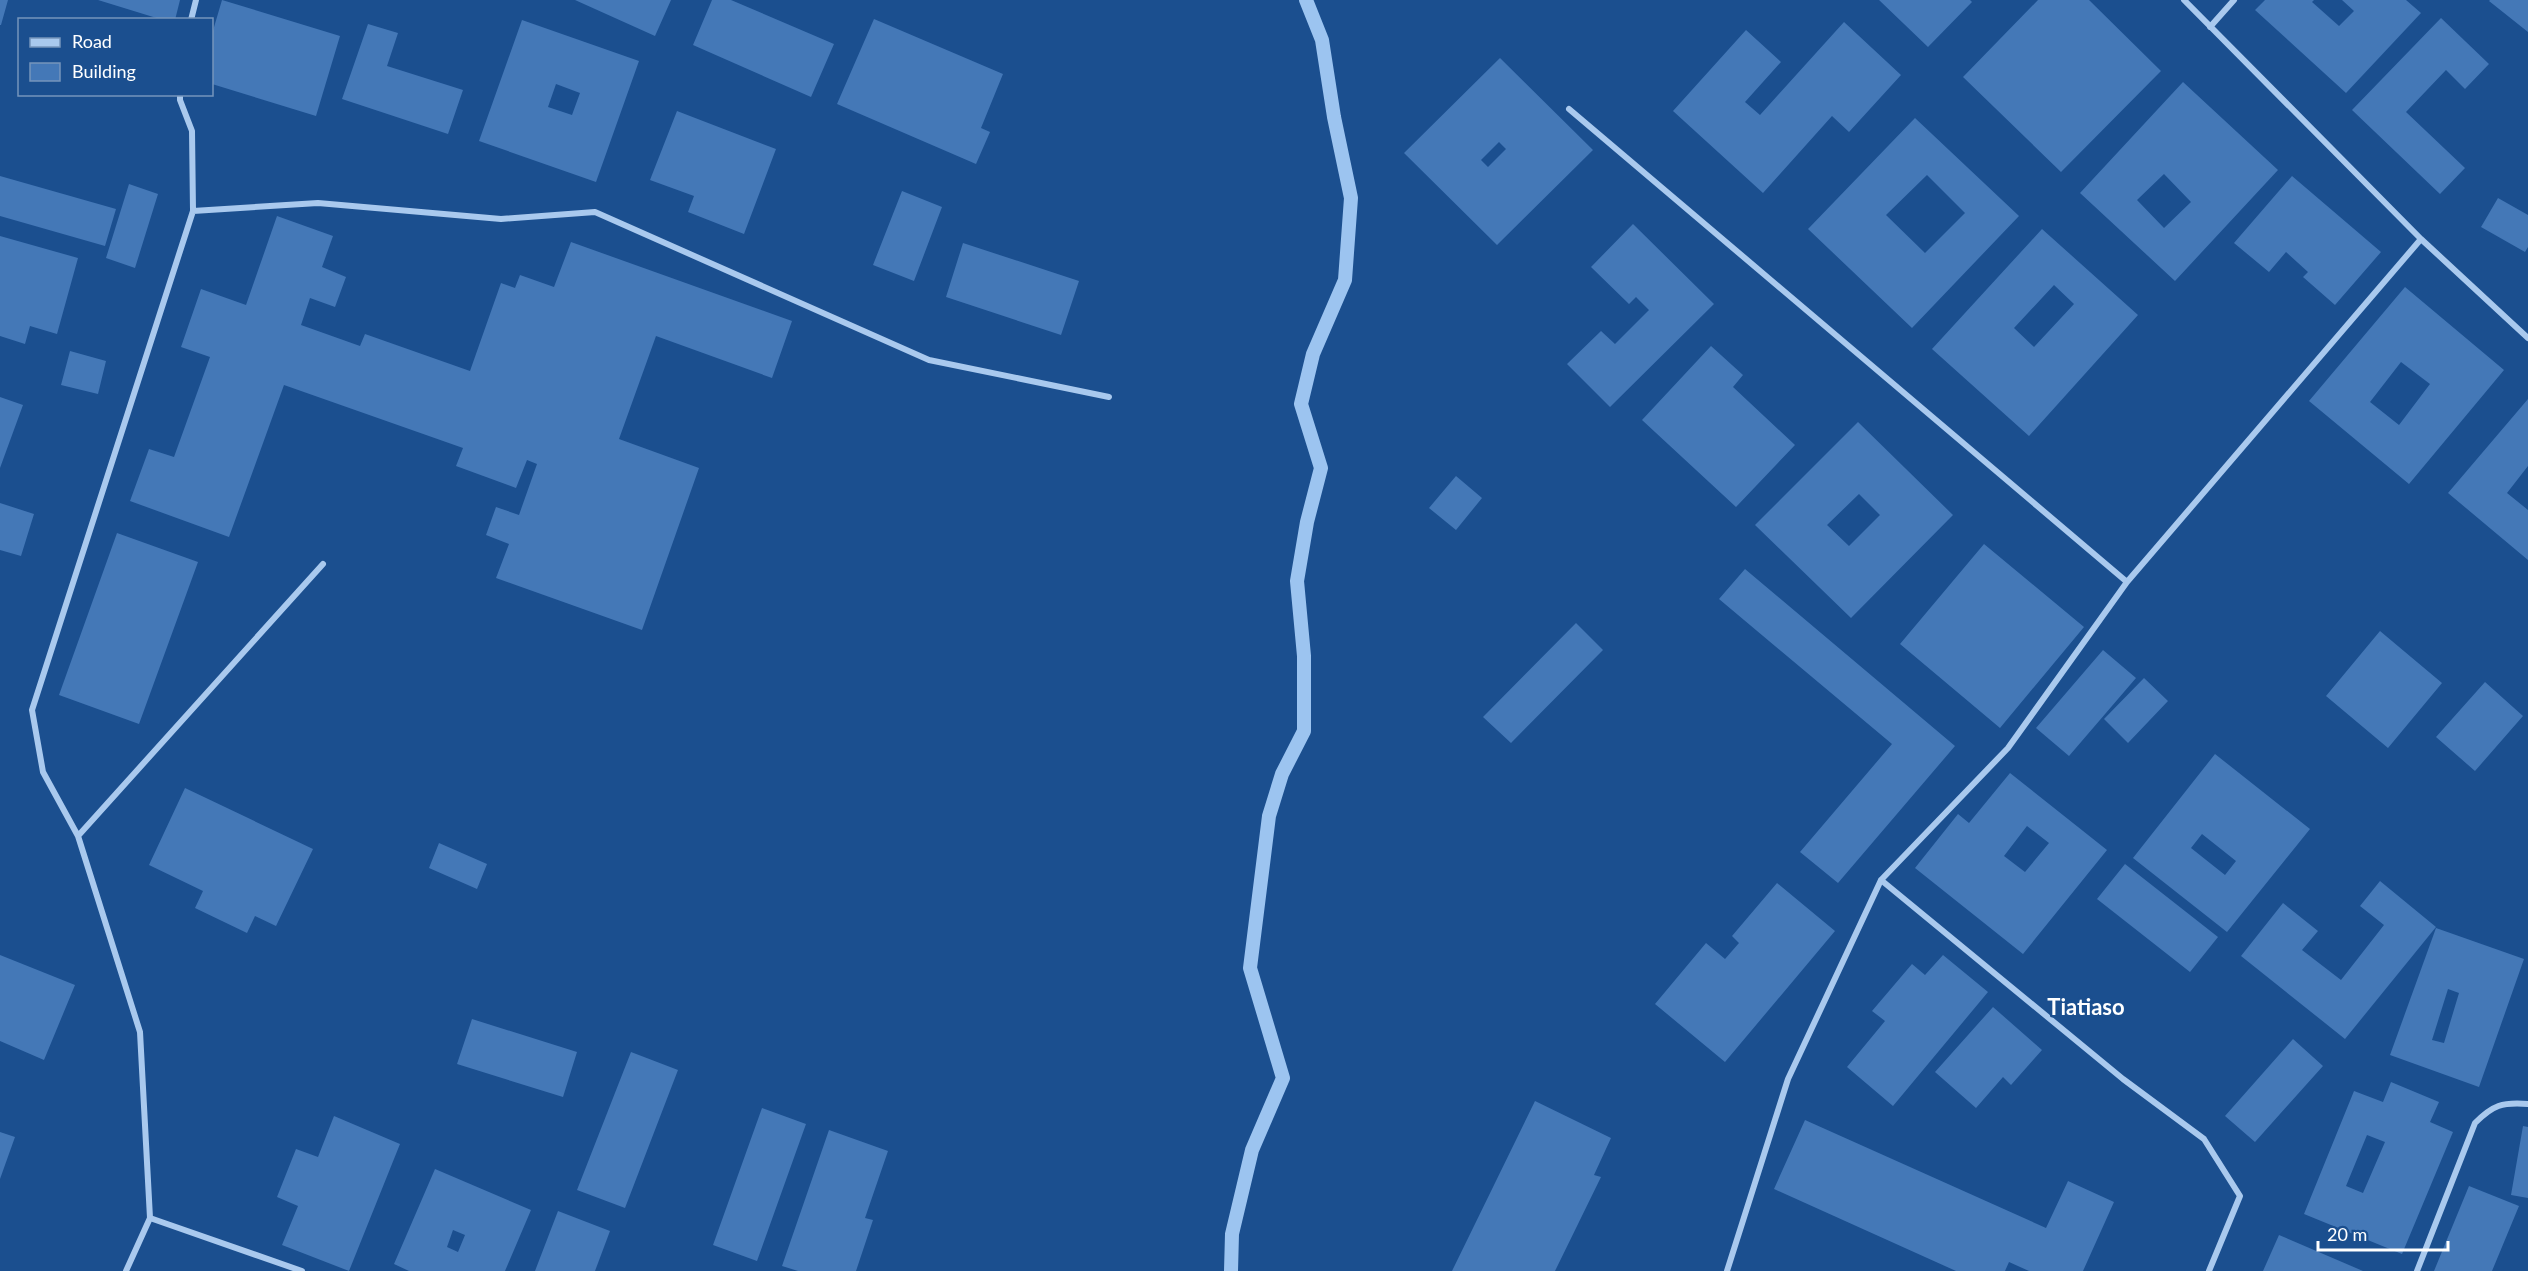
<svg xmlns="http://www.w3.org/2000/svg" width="2528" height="1271" font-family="Lato,sans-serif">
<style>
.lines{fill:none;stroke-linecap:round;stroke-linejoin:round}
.stream{stroke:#9cc4f0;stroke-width:14}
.building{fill:#4478b7;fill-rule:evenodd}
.minor{stroke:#a9c9ee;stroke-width:6}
.labels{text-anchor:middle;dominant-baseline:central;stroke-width:5;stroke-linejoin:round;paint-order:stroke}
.district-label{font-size:22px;font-weight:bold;fill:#fff;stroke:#1b4f8f}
</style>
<rect width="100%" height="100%" fill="#1b4f8f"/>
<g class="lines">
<path class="stream" d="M1231,1271L1232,1234L1252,1150L1283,1078L1250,968L1269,816L1282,774L1304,731V656L1297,581L1307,522L1321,468L1301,404L1313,354L1345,280L1351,198L1334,117L1322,40L1306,0"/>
</g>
<path class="building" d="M0,0H8L1,25H0Z
M98,0H180L175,20H163Z
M222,0L340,36L316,116L212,84V34Z
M575,0H671L655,36Z
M712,0H731L834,44L811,97L693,45Z
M1879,0H1970L1972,2L1928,47Z
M2038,0H2089L2161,71L2061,172L1963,77Z
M2265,0H2314L2312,2L2339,26L2354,11L2342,0H2406L2421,13L2346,93L2255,10Z
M2490,0H2528V32L2489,1Z
M2441,18L2489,64L2465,89L2446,70L2406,112L2465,168L2440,194L2352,110Z
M874,19L1003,74L981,128L990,132L976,164L837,104Z
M522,20L639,61L596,182L479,141ZM556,84L580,93L572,115L548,107Z
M1844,22L1901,75L1849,132L1832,116L1763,193L1673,111L1746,30L1781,62L1745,102L1760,115Z
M368,24L398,33L387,66L463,90L448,134L342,99Z
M1500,58L1593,150L1497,245L1404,153ZM1499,142L1506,149L1488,167L1481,160Z
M2183,82L2278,170L2175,281L2080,193ZM2164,174L2191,202L2164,228L2137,200Z
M677,111L776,149L744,234L688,212L694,196L650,180Z
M1915,118L2019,216L1912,328L1808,229ZM1927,175L1965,213L1925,253L1886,215Z
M0,176L116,209L105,246L0,216Z
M2292,176L2381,252L2335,305L2303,277L2308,272L2286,252L2269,272L2234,243Z
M129,184L158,194L135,268L106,258Z
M902,191L942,207L914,281L873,265Z
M2498,198L2528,215V247L2525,252L2481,227Z
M277,216L333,236L322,267L346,277L335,307L310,298L301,325L360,346L365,334L470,371L501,283L515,288L520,275L554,287L571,242L792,321L772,378L656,336L619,439L699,468L642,630L496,578L509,544L486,535L496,507L519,515L537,464L527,460L516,488L456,466L463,448L284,385L229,537L130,501L149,449L174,457L210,357L181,347L201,289L246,305Z
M1633,224L1714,304L1610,407L1567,364L1601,331L1615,344L1649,310L1636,297L1629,304L1591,267Z
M2042,229L2138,315L2029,436L1932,349ZM2054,285L2074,304L2034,347L2014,328Z
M0,236L78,258L57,334L30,326L25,344L0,336Z
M963,243L1079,281L1061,335L946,297Z
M2405,287L2504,370L2409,484L2309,401ZM2401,362L2430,384L2399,425L2370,402Z
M1711,346L1743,375L1733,387L1795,445L1736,507L1642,420Z
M70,351L106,361L98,394L61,385Z
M0,397L23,405L0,468Z
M2528,399V466L2507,493L2528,510V560L2448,493Z
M1858,422L1953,515L1851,618L1755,525ZM1859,494L1880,515L1849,546L1827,525Z
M1456,476L1482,498L1456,530L1429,508Z
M0,503L34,514L21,556L0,550Z
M117,533L198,562L139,724L59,695Z
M1984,544L2084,627L2000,728L1900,644Z
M1745,569L1955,746L1838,883L1800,852L1892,744L1719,599Z
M1576,623L1603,650L1511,743L1483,717Z
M2380,631L2442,683L2388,748L2326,696Z
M2103,650L2136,678L2069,756L2036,728Z
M2144,678L2168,701L2128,743L2104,719Z
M2485,682L2523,716L2475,771L2436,737Z
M2215,754L2310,829L2227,932L2133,858ZM2202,834L2236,861L2225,875L2191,848Z
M2010,773L2107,850L2023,954L1915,868L1958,814L1969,823ZM2027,826L2049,843L2025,872L2004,856Z
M185,788L313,849L276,926L255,916L247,933L195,908L203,891L149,865Z
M439,843L487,864L477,889L429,868Z
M2125,864L2218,937L2190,972L2097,899Z
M2380,881L2436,927L2345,1039L2241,956L2283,903L2318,931L2302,950L2341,980L2384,925L2360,906Z
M1777,883L1835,931L1725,1062L1655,1004L1706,943L1725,959L1739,943L1732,936Z
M2436,928L2524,959L2479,1087L2390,1055ZM2448,989L2459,993L2444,1043L2432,1040Z
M0,955L75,985L44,1060L0,1041Z
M1943,955L1988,992L1893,1106L1847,1067L1885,1021L1872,1011L1912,964L1925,975Z
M1993,1007L2042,1050L2011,1085L2003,1077L1976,1108L1935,1072Z
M472,1019L577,1052L563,1097L457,1064Z
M2293,1039L2323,1066L2255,1142L2225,1116Z
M631,1052L678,1070L625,1208L577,1190Z
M2391,1082L2439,1102L2430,1122L2453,1132L2402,1254L2304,1214L2354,1091L2383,1102ZM2367,1135L2385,1142L2363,1193L2346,1186Z
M1535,1101L1611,1138L1594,1175L1601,1177L1555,1271H1452Z
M762,1108L806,1124L757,1261L713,1245Z
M334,1116L400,1144L349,1271L282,1245L298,1206L277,1197L296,1149L318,1157Z
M1805,1120L2046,1228L2068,1181L2114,1202L2083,1271H2029L2009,1262L2005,1271H1956L1774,1189Z
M2523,1126L2528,1127V1198L2511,1195Z
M829,1130L888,1151L865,1218L873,1220L856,1271H798L782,1266Z
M0,1132L15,1137L0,1179Z
M435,1169L531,1210L505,1271H409L394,1264ZM453,1230L465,1235L458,1252L447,1247Z
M2469,1186L2519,1206L2492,1271H2434Z
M558,1211L610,1231L595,1271H535Z
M2279,1235L2363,1271H2263Z"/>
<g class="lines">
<path class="minor" d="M2184,0L2421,239L2528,338
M191,20L196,0
M2210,27L2234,0
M1569,109L2127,582
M193,211L318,203L501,219L595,212L929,360L1109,397
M78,836L323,564
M1881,880L2123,1079L2204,1139L2240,1196L2209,1271
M150,1218L302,1271
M126,1271L150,1218L140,1032L78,836L43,772L32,710L193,211L192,131L180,100V94
M1727,1271L1788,1079L1881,880L2008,748L2127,582L2421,239
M2417,1271L2475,1123C2493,1105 2502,1102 2528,1104"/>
</g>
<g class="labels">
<g class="district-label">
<text x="2086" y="1006">Tiatiaso</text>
</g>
</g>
<rect x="18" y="18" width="195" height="78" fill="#1b4f8f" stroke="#7695bc" stroke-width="1.5"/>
<rect x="30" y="38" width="30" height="9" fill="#a9c9ee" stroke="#7695bc" stroke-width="1.5"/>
<text x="72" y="48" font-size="18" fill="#ffffff">Road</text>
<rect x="30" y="63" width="30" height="18" fill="#4478b7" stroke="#7695bc" stroke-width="1.5"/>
<text x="72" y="78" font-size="18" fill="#ffffff">Building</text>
<path d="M2318 1241v9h130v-9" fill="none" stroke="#ffffff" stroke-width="3"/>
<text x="2327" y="1241" font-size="18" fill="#ffffff" stroke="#1b4f8f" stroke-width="4.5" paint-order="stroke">20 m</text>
</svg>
